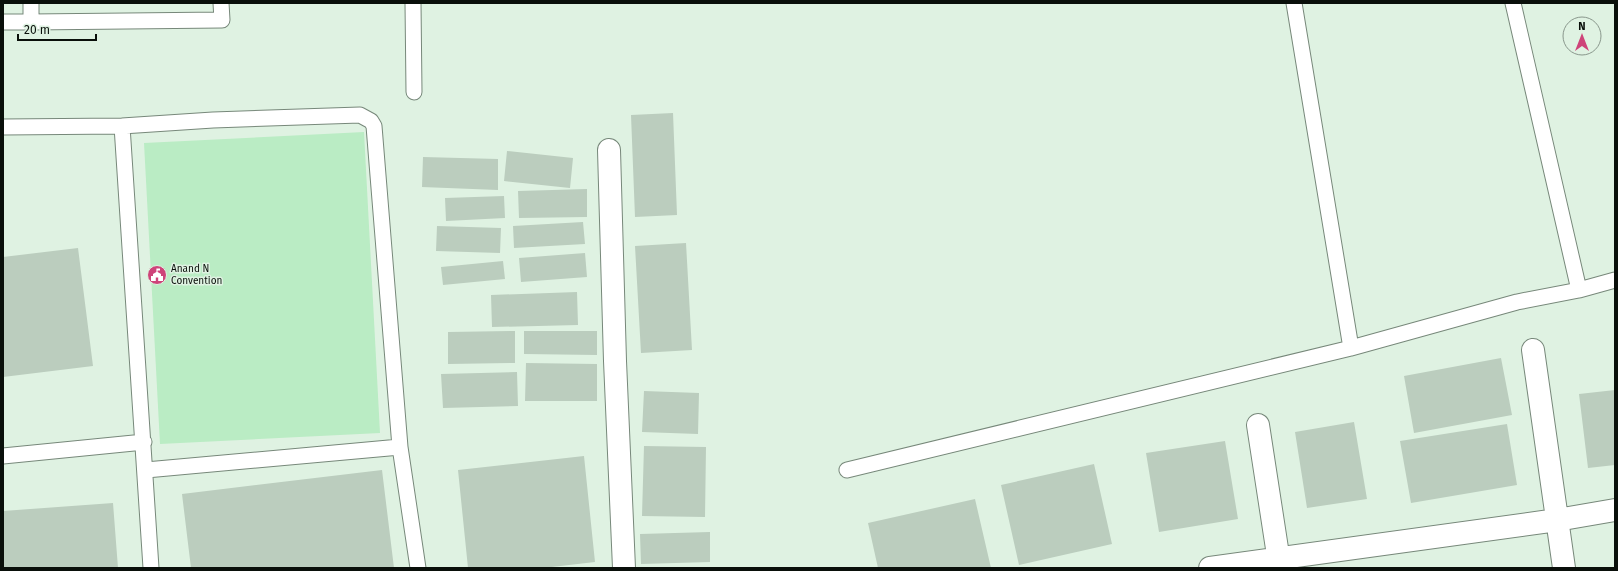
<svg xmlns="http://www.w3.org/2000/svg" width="1618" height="571" font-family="'Fira Sans',sans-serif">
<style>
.green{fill:#baecc4}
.building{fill:#bbcdbe}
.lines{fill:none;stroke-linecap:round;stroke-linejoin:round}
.lane-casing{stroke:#77887a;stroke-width:17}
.street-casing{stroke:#77887a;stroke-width:24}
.lane{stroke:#fff;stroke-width:15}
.street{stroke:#fff;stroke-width:22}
.labels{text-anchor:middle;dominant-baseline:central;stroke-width:3;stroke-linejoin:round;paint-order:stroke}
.poi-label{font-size:10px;fill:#090f0a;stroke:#dff2e2;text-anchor:start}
</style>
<rect width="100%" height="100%" fill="#dff2e2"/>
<path class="green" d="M364,132L380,433L160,444L144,143Z"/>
<path class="building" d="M673,113L677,215L635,217L631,115Z
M507,151L573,158L570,188L504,181Z
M423,157L498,159V190L422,187Z
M587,189V217L519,218L518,191Z
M504,196L505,218L446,221L445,198Z
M583,222L585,244L514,248L513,226Z
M437,226L501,228L500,253L436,251Z
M686,243L692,350L641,353L635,246Z
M78,248L93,366L3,377V257Z
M585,253L587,277L521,282L519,258Z
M503,261L505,279L443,285L441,267Z
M577,292L578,325L492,327L491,295Z
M515,331V363L448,364V332Z
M524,331H597V355L524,354Z
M1501,358L1512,415L1414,433L1404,376Z
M526,363L597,364V401H525Z
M517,372L518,406L443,408L441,374Z
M1615,390V465L1588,468L1579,394Z
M644,391L699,393L698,434L642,432Z
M1354,422L1367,499L1307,508L1295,432Z
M1507,424L1517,485L1411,503L1400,441Z
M1225,441L1238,519L1159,532L1146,453Z
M644,446L706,447L705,517L642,516Z
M584,456L595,562L543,568H468L458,470Z
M1094,464L1112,544L1019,565L1001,485Z
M382,470L394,568H191L182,494Z
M975,499L991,568H878L868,523Z
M113,503L118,568H3V511Z
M710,532V562L641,564L640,534Z"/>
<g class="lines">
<defs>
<path id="lane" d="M413,3L414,92
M1294,3L1351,348L1517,302L1579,290L1615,280
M1513,3L1579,290
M3,22H31V3
M31,22L222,20L221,3
M122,126L151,568
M3,127L122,126L213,120L360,115L371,121L374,126L400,447L418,568
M3,456L144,442
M146,470L400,447
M847,470L1351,348"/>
<path id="street" d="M609,150L615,361L624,568
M1533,350L1564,568
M1258,425L1280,568
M1210,568L1557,520L1615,510"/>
</defs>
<use href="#lane" class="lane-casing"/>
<use href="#street" class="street-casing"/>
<use href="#lane" class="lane"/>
<use href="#street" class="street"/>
</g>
<defs>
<symbol id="civic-disc" viewBox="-11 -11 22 22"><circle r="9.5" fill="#ce4379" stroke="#dff2e2"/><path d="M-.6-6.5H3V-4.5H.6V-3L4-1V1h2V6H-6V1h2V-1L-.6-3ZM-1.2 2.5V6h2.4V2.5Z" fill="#fff"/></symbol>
</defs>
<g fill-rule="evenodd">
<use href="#civic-disc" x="146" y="264" width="22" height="22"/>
</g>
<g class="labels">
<g class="poi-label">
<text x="171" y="269">Anand N<tspan x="171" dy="12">Convention</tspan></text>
</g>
</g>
<rect width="1618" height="571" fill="none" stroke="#090f0a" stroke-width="8"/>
<g transform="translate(1582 36)"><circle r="19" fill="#dff2e2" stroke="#89978c"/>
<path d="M0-3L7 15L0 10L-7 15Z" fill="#ce4379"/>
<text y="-6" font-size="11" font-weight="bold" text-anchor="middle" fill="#090f0a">N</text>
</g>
<path d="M18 34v6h78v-6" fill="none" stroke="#090f0a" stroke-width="2"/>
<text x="24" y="34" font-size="12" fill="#090f0a" stroke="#dff2e2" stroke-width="3" paint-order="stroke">20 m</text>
</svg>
